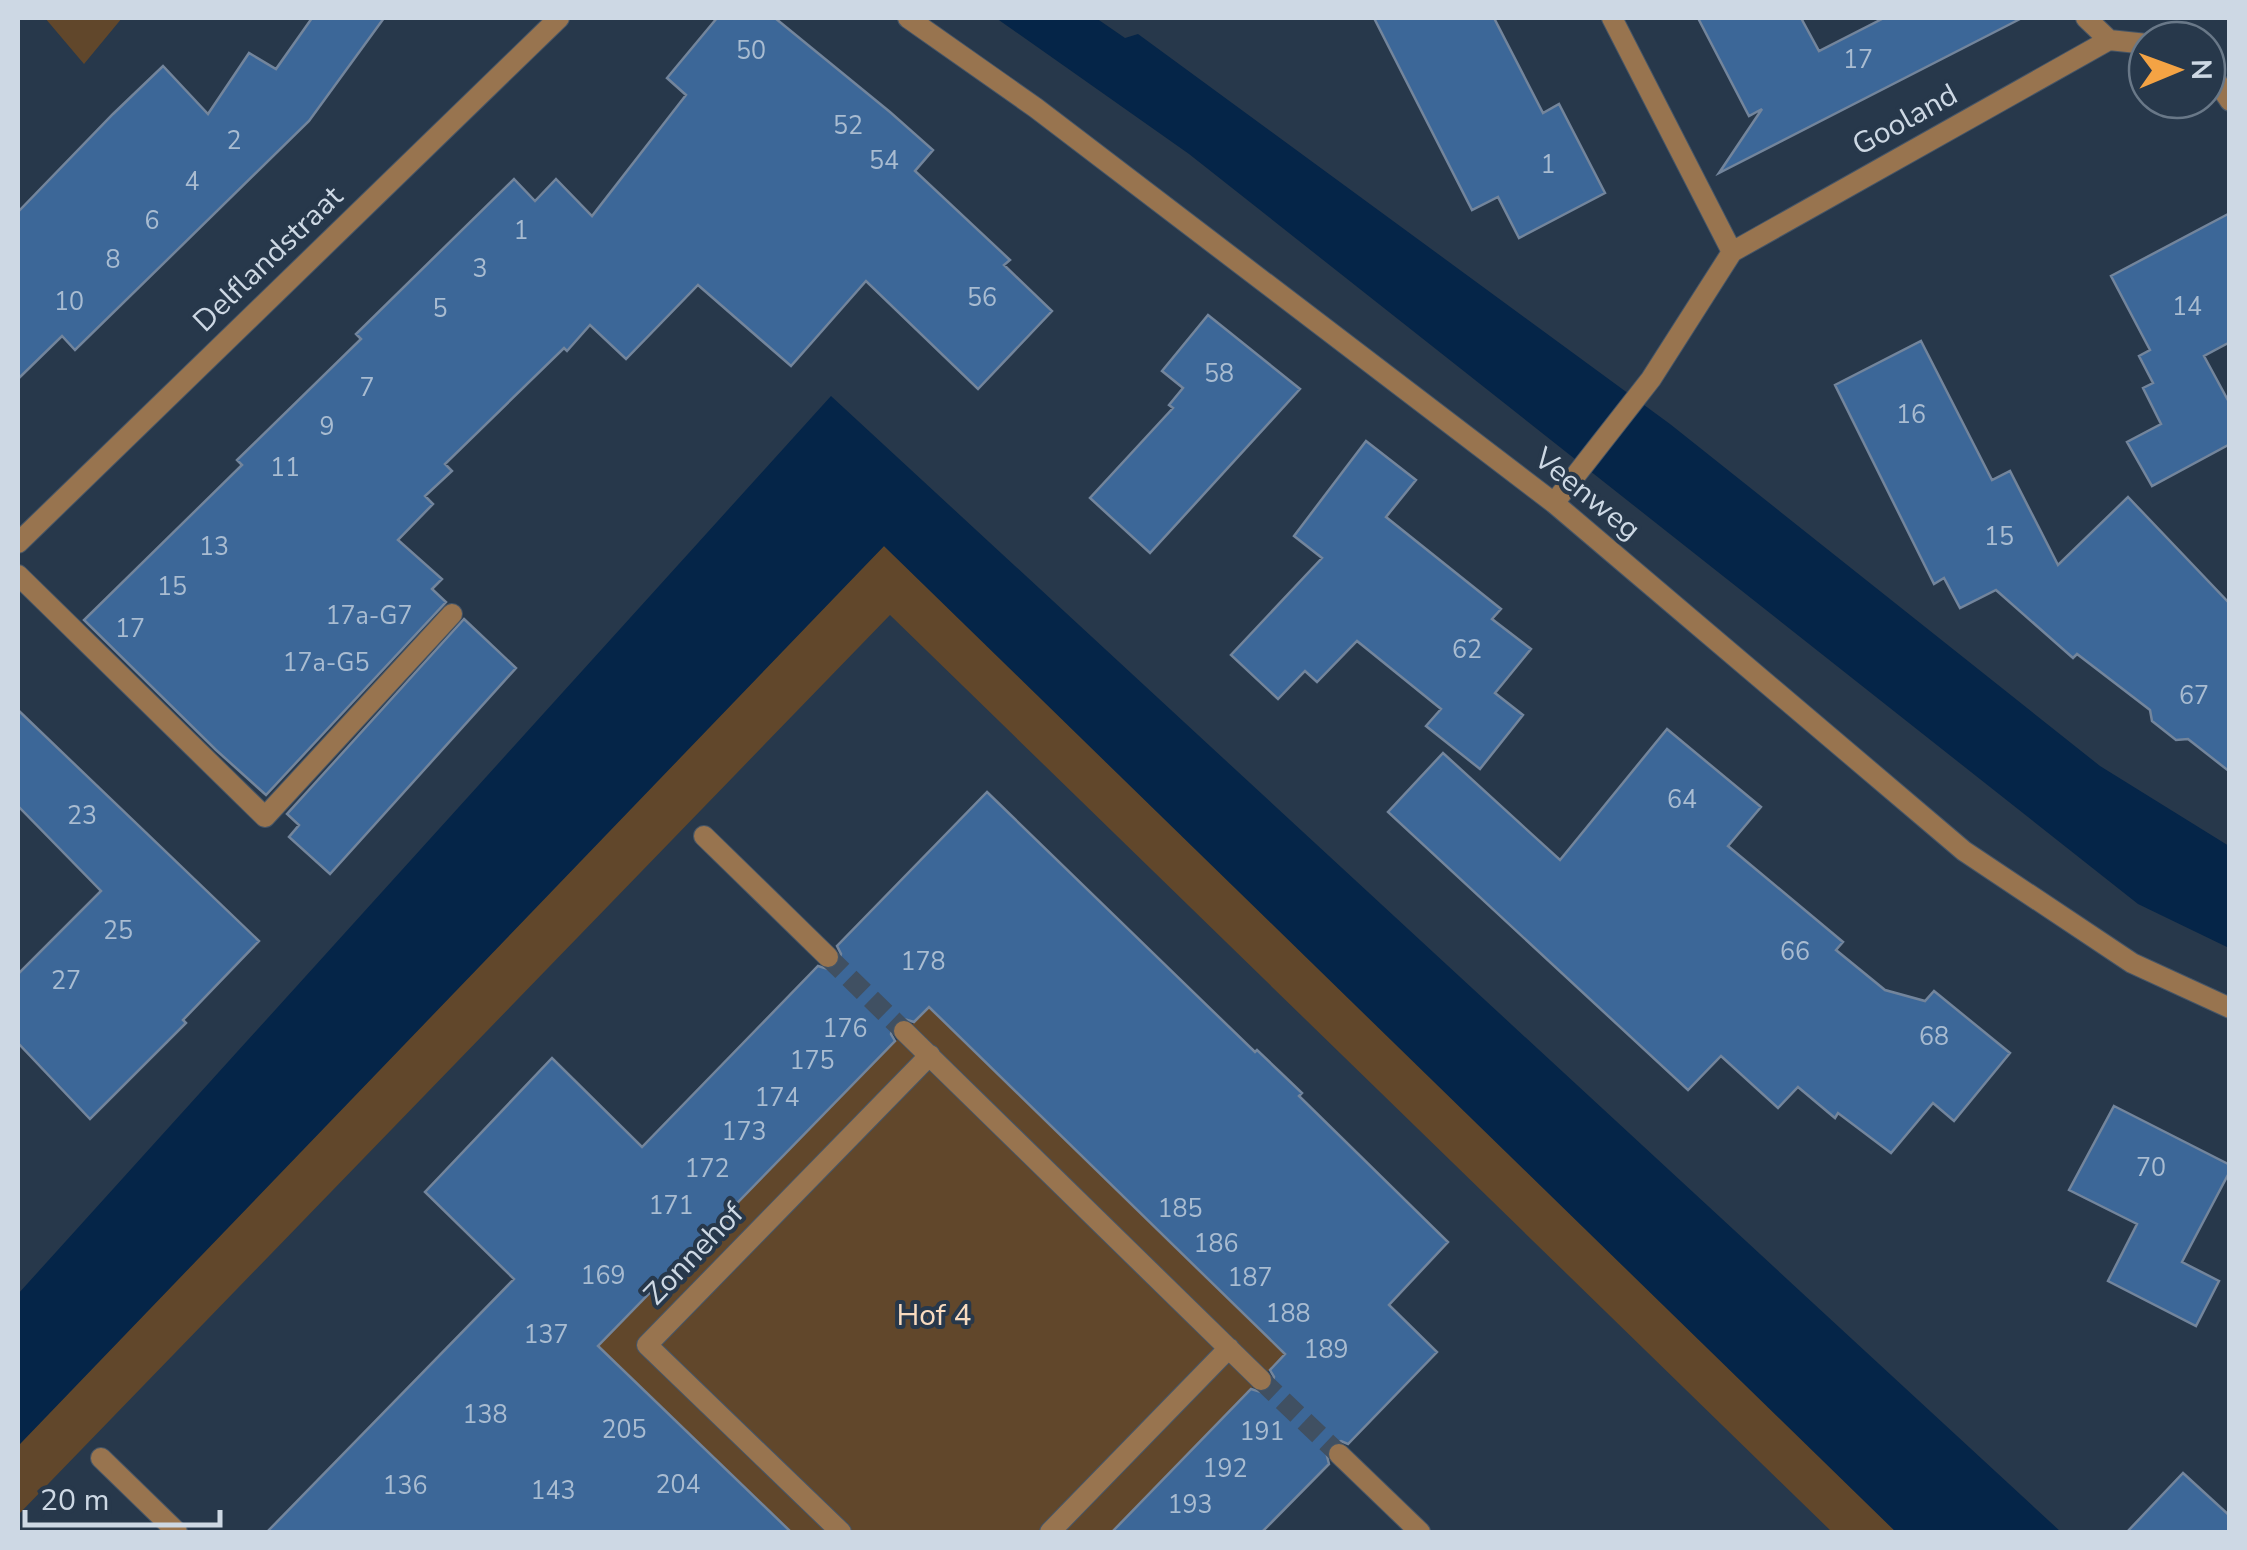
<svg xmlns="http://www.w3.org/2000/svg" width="2247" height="1550" font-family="'Nunito Sans',sans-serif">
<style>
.green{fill:#61472b}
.water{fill:#052548}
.building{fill:#3c6798;stroke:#73859c;stroke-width:2.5}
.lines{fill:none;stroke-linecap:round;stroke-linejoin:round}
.street-tunnel{stroke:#405062;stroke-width:20;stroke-dasharray:20 10;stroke-linecap:butt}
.street-casing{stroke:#455567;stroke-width:22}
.street{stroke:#98744f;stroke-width:20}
.labels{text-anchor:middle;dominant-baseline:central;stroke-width:8;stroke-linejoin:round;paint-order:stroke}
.number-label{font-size:25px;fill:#a9bcd1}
.street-label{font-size:30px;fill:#cdd8e4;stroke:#27384b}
.park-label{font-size:30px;fill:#f8dbbf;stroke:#27384b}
</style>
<rect width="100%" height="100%" fill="#27384b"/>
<path class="green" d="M45,18H122L84,64Z
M884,546L1896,1532H1832L890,615L18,1515V1446Z
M929,1007L1285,1354L1112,1532H790L598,1346Z"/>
<path class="water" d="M996,18H1096L1125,38L1138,34L1670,424L2100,766L2229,846V948L2138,904L1189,154Z
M831,396L2061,1532H1896L884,546L18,1446V1294Z"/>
<path class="building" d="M312,18H384L309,121L75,350L62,336L18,379V212L113,114L163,66L208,114L249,53L276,69Z
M717,18H775L890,112L933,150L915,171L1010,260L1004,265L1052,311L978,389L866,281L791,366L698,285L626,359L590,325L567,351L564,348L445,464L452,471L425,496L433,504L398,540L442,579L432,589L446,602L266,795L216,750L84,620L242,465L237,460L361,339L356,334L514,179L535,201L556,179L592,216L686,95L667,78Z
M1374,18H1494L1543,113L1559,104L1605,193L1519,238L1498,197L1472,210Z
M1698,18H1801L1819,51L1884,18H2022L1719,173L1762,109L1749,116Z
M2230,213V342L2204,356L2230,404V444L2152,486L2127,442L2161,424L2143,388L2153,383L2139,356L2150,350L2111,276Z
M1208,315L1300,389L1150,553L1090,498L1173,408L1169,405L1183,388L1162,371Z
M1921,341L1992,480L2010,471L2058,565L2128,497L2230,604V772L2188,739L2176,740L2152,721L2150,710L2077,654L2073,658L1996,590L1960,608L1944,578L1934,584L1835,385Z
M1366,441L1416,480L1386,517L1501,609L1492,619L1531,649L1495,693L1523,715L1480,769L1426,726L1441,709L1357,641L1317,682L1305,671L1278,699L1231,655L1322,558L1294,536Z
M464,619L516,668L330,874L289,837L299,825L287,814Z
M18,710L259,941L183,1020L186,1023L90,1119L18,1043V974L101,891L18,806Z
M1667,729L1761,807L1728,846L1843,942L1836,950L1885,990L1925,1001L1934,991L2010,1053L1954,1121L1933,1103L1891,1153L1838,1113L1835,1118L1798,1087L1778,1108L1721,1056L1688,1090L1388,812L1443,753L1560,860Z
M987,792L1255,1052L1257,1050L1280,1072L1302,1093L1299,1096L1448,1242L1389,1305L1437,1352L1348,1444L1341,1441L1330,1444L1326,1452L1329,1464L1262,1532H1112L1251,1389L1264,1393L1271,1389L1274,1377L1270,1370L1285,1354L929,1007L914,1022L901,1018L894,1022L891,1034L895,1041L598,1346L791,1532H267L514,1279L425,1192L552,1058L642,1147L818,966L831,970L838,966L841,954L837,946Z
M2114,1106L2230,1165V1171L2182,1262L2219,1281L2196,1326L2108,1281L2137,1224L2069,1190Z
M2183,1473L2230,1516V1532H2127Z"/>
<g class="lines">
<path class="street-tunnel" d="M828,957L904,1031
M1261,1380L1339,1454"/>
<defs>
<path id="street" d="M908,18L1036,108L1554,503L1964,851L2132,963L2230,1008
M1612,18L1732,252
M2086,18L2109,40
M2207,72L2213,76L2230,101
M1554,503L1651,379L1732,252L2109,40L2147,44
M18,543L559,18
M18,575L265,817L452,614
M704,836L828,957
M904,1031L1261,1380
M1339,1454L1420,1532
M101,1458L177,1532
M841,1532L647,1345L930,1055
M1050,1532L1229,1348"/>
</defs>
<use href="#street" class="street-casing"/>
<use href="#street" class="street"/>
</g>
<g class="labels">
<g class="number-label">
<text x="751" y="51">50</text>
<text x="1858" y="60">17</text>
<text x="848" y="126">52</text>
<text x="234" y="141">2</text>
<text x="884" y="161">54</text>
<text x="1548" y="165">1</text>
<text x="192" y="182">4</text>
<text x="152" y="221">6</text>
<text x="521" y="231">1</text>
<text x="113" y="260">8</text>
<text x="480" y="269">3</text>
<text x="982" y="298">56</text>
<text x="69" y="302">10</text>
<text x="2187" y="307">14</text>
<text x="440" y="309">5</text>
<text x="1219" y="374">58</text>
<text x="367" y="388">7</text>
<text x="1911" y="415">16</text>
<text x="327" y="427">9</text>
<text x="285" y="468">11</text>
<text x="1999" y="537">15</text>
<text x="214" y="547">13</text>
<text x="172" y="587">15</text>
<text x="369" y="616">17a-G7</text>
<text x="130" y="629">17</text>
<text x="1467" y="650">62</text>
<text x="326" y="663">17a-G5</text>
<text x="2194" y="696">67</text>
<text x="1682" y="800">64</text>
<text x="82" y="816">23</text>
<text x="118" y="931">25</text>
<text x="1795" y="952">66</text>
<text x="923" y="962">178</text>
<text x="66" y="981">27</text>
<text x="845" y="1029">176</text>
<text x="1934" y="1037">68</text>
<text x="812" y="1061">175</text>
<text x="777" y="1098">174</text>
<text x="744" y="1132">173</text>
<text x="2151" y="1168">70</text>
<text x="707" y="1169">172</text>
<text x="671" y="1206">171</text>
<text x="1180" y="1209">185</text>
<text x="1216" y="1244">186</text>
<text x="603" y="1276">169</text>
<text x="1250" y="1278">187</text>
<text x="1288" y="1314">188</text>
<text x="546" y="1335">137</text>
<text x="1326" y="1350">189</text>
<text x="485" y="1415">138</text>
<text x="624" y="1430">205</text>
<text x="1262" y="1432">191</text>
<text x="1225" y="1469">192</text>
<text x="678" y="1485">204</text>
<text x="405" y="1486">136</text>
<text x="553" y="1491">143</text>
<text x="1190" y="1505">193</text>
</g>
<g class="street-label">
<text transform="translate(1905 120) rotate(-29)">Gooland</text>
<text transform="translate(268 259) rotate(-44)">Delflandstraat</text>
<text transform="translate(1587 494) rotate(39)">Veenweg</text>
<text transform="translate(694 1254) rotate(-46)">Zonnehof</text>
</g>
<g class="park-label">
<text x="934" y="1315">Hof 4</text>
</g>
</g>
<rect width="2247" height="1550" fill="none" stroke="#cdd8e4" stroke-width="40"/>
<g transform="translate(2177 70) rotate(89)"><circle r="48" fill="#27384b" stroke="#697888" stroke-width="2.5"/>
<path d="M0-8L18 38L0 25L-18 38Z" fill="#f4a344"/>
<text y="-15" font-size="28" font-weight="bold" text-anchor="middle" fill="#cdd8e4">N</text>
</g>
<path d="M25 1510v15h195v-15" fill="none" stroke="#cdd8e4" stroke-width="5"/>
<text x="40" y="1510" font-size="30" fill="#cdd8e4" stroke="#27384b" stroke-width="8" paint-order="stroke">20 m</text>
</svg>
